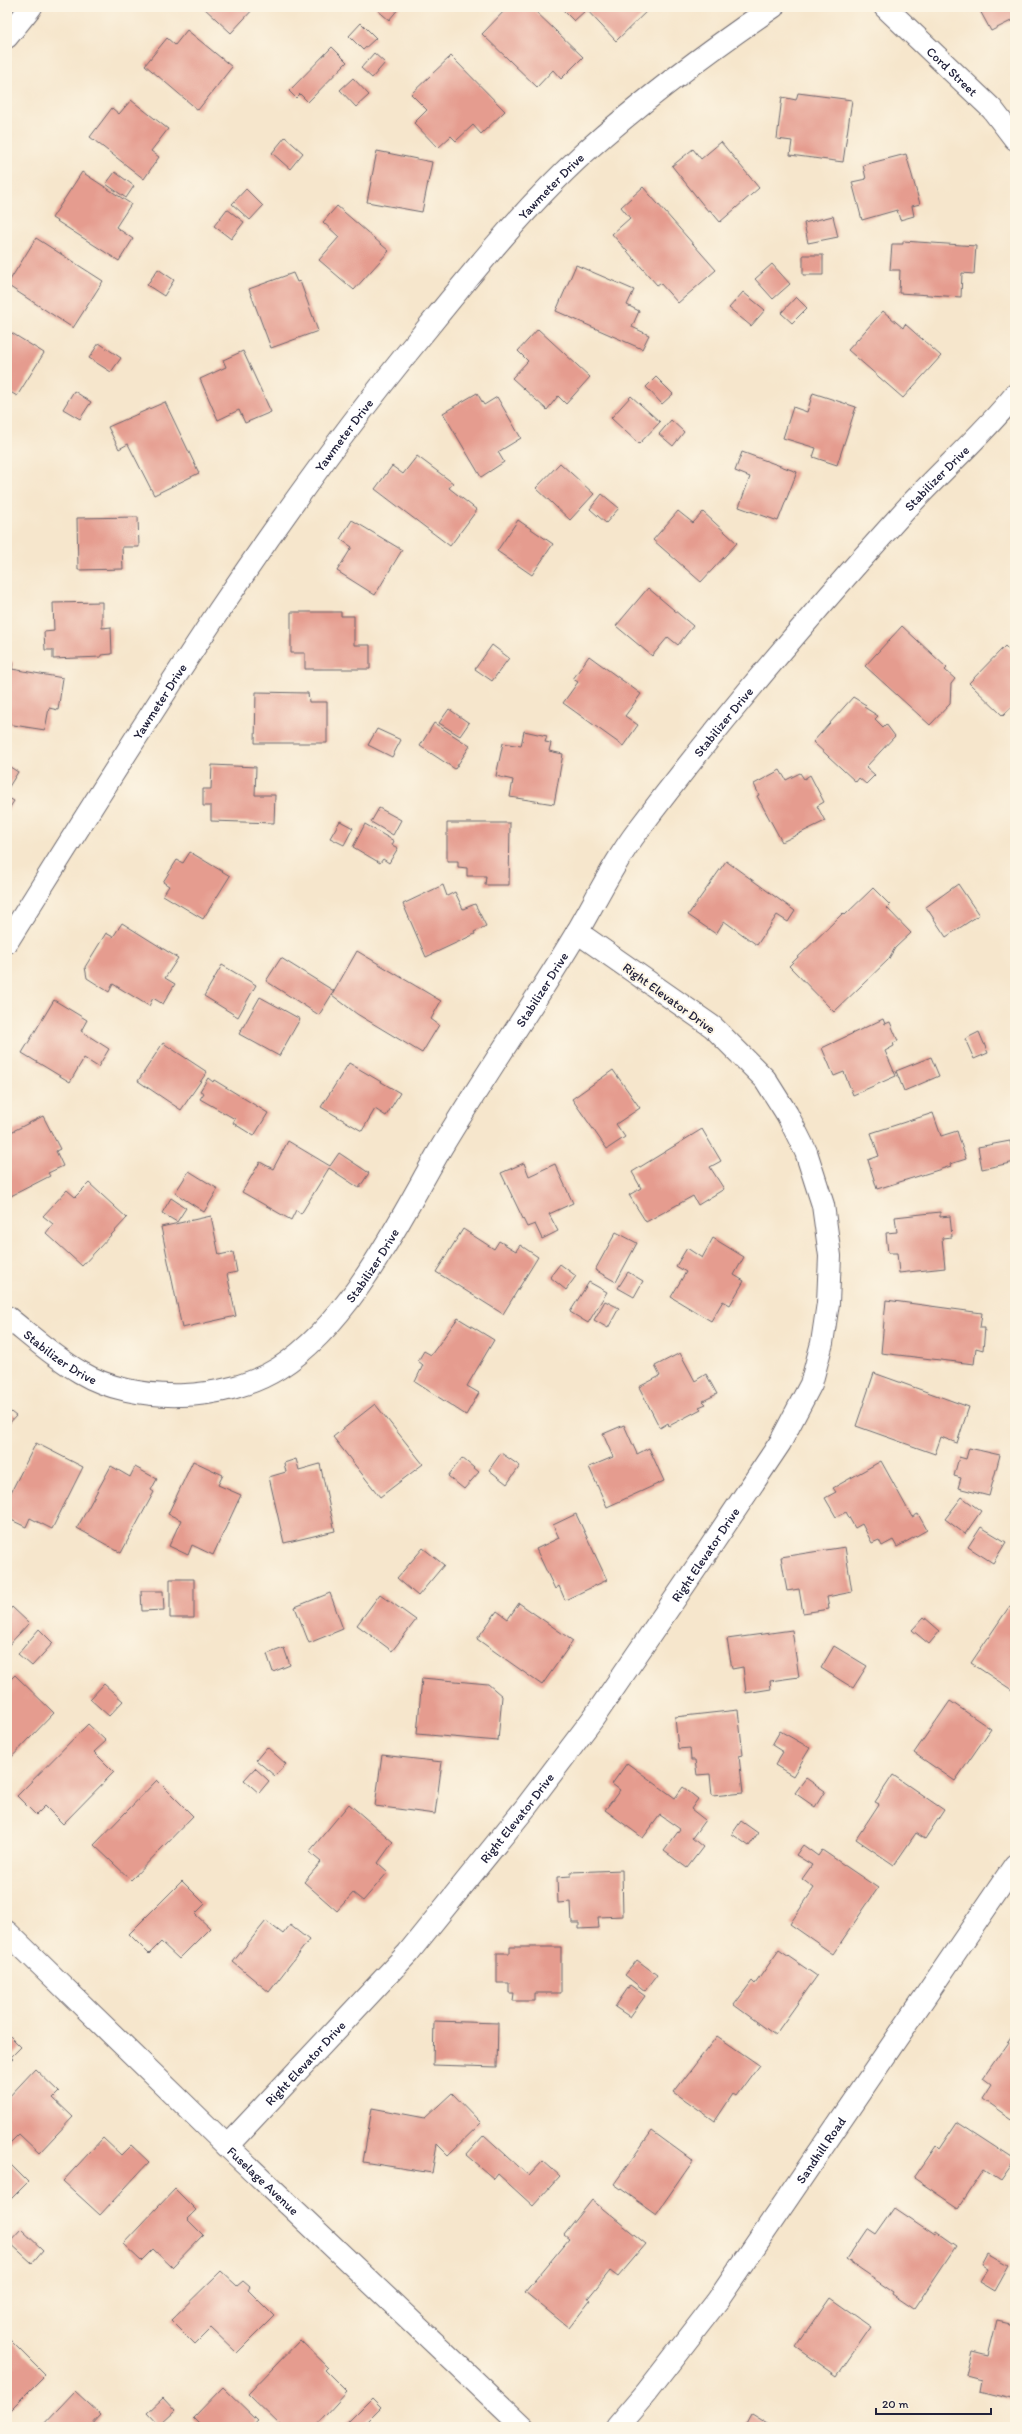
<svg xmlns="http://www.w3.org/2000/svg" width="1022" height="2434" font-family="Itim,sans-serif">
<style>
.building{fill:#e59c8f}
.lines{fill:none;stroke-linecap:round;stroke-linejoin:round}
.minor-casing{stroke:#6c676e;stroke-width:24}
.minor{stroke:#fff;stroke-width:22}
.labels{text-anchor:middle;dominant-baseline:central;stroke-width:4;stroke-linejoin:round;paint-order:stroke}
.street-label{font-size:13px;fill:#22223b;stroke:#fcf5e5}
</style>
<rect width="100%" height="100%" fill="#fcf5e5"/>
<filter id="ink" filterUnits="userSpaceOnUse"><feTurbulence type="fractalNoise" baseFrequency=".025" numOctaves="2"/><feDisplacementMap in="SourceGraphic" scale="8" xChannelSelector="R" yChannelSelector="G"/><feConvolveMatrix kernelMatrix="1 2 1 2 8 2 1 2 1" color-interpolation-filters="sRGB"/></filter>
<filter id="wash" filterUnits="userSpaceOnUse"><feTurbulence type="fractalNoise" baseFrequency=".012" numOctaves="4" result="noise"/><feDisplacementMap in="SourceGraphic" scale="16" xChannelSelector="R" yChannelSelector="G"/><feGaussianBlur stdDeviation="0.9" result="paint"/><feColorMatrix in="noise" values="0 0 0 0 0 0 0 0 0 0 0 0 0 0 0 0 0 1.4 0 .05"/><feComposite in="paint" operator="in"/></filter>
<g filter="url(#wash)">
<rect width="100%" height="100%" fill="#f6e6cc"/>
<g id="blocks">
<path class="building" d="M203,7H255L231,33Z
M377,7H400L389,20L376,9Z
M508,7H531L583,57L561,79L553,70L537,87L482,34Z
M560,7H583L586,10L574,21Z
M584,7H651L616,41Z
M978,7H1015V19L991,31Z
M361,23L376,38L363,50L349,36Z
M187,30L232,67L198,110L145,65L167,38L175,45Z
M332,47L347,62L308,102L300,94L296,98L289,91Z
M374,53L385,63L372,78L361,68Z
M451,56L505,111L481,134L473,125L456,141L451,136L438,148L414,123L427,110L411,94Z
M353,78L369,95L356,107L340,90Z
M798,93L852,100L843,162L790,155L792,141L777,139L782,97L796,100Z
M131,100L168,129L151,151L159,157L144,179L90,137L112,108L119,114Z
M285,137L303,153L290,169L272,153Z
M721,142L759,188L720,222L710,210L708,211L672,166L693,149L701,159Z
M377,151L432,162L422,212L367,202Z
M906,154L920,204L912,206L914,216L900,220L897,210L862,220L852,182L866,179L863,165Z
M82,172L131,204L116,227L133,239L119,261L52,218Z
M115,172L134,186L126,198L106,184Z
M643,187L716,270L678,303L660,283L657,285L612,234L630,218L621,207Z
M246,189L263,206L250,220L232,204Z
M337,206L389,251L354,290L319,260L339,237L323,222Z
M227,209L244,222L231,239L214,226Z
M833,216L838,237L808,243L804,223Z
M36,238L103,281L73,328L7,285Z
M903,241L976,246L974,274L962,273L961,297L899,293L900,270H890L892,244H903Z
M803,255H823V275H803Z
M772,264L790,284L773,299L755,279Z
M576,265L634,290L627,305L639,311L632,327L649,335L642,349L556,311Z
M158,269L174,280L164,296L147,285Z
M293,273L297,282L300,281L318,331L271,348L249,289Z
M743,292L765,310L751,326L729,308Z
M796,297L807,308L792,323L781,313Z
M883,311L903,328L905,324L941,356L903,398L848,350Z
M538,329L590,377L566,404L558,396L547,410L512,378L528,361L518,351Z
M7,330L44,353L17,396L7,390Z
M99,343L121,358L111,372L89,358Z
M243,351L271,412L245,423L239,410L218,420L200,379L226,367L223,360Z
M656,377L673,394L662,404L646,387Z
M74,391L91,402L80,419L63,409Z
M477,393L484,405L497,397L521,438L498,452L504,462L481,477L443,413Z
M813,393L856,407L837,465L813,457L816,448L783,438L793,407L807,412Z
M631,396L660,422L639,444L611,418Z
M165,402L199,473L154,495L128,444L119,449L108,427Z
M671,420L684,432L673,446L659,434Z
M742,452L797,472L778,521L739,507L750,477L735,471Z
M417,456L453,483L449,488L477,510L450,546L375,489L392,466L403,474Z
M560,463L594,494L570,520L536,488Z
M602,494L619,508L606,523L590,509Z
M678,511L693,523L703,512L737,543L701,582L653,540Z
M138,517L139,547H122L123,569L78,570L77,518Z
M352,520L402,550L375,595L337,571L352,547L340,539Z
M518,520L553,544L532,575L497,551Z
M648,588L693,626L678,645L668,637L652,656L616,626Z
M102,602V628L111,627L112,654L101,655V657L53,659V650H45L44,632L54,631L53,603Z
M291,612H341V616H354V645H370V669H305V653H291Z
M902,626L947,668L945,670L955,679L951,684L950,704L930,725L865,666Z
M492,645L509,658L492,681L475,669Z
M1005,646L1015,656V703L1003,716L969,683Z
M589,656L641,694L625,716L638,725L623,746L563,703L578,682L573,679Z
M7,661L13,662L12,669L63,678L58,710L49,708L45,730L7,724Z
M256,692L308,693L309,702H327V743H255Z
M853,697L866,705L864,707L878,716L875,719L883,727L886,724L895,736L866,767L875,775L866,784L859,778L856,782L813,742Z
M449,709L469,723L460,736L439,723Z
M434,723L470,746L455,769L420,746Z
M377,729L401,740L392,757L368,745Z
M524,731L547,736L545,742L551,743L549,751L563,754L554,804L510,797L513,780L496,776L503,743L521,746Z
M7,765L18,772L7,790Z
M212,765L256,767L255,795H275L274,823L211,821V806H203V789H211Z
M780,770L786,780L800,773L804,779L810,775L824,802L817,806L825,821L782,842L757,796L759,795L754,784Z
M7,797L14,801L7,812Z
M379,808L401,820L393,835L371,822Z
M340,821L353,828L344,845L330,838Z
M447,823H510L509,885H485L486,876H467V868L458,867V861H447Z
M365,824L394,841L392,845L398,848L389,863L383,859L380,863L353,847Z
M190,852L230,876L203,919L163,895L169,886L163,882L177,860L183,863Z
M726,861L795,911L788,922L777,915L757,945L724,921L716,934L688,915Z
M958,884L979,915L946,937L926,907Z
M443,885L447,896L455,892L463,909L475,904L486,926L474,932L475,934L426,957L403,904Z
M873,888L890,905L887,908L911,933L895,948L888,960L834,1012L789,966L843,913L845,915Z
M122,923L178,958L165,978L175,984L163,1004L153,998L149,1006L113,984L109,992L87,978L85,967L106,933L113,937Z
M357,951L441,1001L431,1019L439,1025L422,1053L357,1014L332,995Z
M281,958L334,991L319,1015L266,981Z
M222,965L256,985L238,1017L204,996Z
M260,997L300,1019L279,1056L239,1034Z
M54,1000L87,1020L81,1031L109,1049L98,1067L84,1058L70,1082L22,1053Z
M883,1019L885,1024L890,1022L898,1041L893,1043L894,1046L885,1051L896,1076L853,1095L844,1072L834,1076L822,1048Z
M979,1032L988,1053L974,1059L965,1039Z
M163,1043L207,1072L181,1110L138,1081Z
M931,1057L939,1076L904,1091L896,1071Z
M349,1063L400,1093L386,1116L375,1109L362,1131L321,1107Z
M613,1070L640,1108L616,1124L625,1137L607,1149L572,1099Z
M208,1078L213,1082L214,1080L268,1113L254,1136L233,1123L235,1119L200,1099L204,1093L200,1091Z
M933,1113L941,1136L957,1131L966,1159L950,1164L951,1166L877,1189L868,1160L879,1156L871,1133Z
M43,1116L60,1149L56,1151L63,1166L48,1173L50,1176L7,1198V1134Z
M702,1129L721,1161L710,1167L724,1189L698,1205L693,1196L646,1222L629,1195L641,1188L632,1172Z
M288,1141L330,1166L339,1153L369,1173L359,1188L329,1168L301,1214L296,1210L291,1220L242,1192L260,1162L273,1169Z
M1010,1141L1015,1162L982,1169L978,1147Z
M524,1163L529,1176L555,1164L573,1203L549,1214L558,1231L542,1239L535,1224L527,1227L501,1173Z
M189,1171L218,1189L204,1212L175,1193Z
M89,1183L127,1218L82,1266L46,1233L53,1224L43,1216L67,1190L75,1197Z
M171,1198L186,1208L177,1222L162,1213Z
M940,1212V1217L950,1216L952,1237L942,1238L945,1268L899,1273L897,1253H888L886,1233L897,1232L895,1217Z
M211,1216L219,1255L233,1252L237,1272L227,1274L236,1316L182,1328L161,1227Z
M463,1229L494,1249L499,1241L516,1251L520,1245L538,1257L503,1314L436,1272Z
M616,1232L637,1243L616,1282L595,1270Z
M713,1238L744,1257L734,1275L744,1281L730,1305L723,1301L711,1321L671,1297L686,1272L676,1266L687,1248L702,1258Z
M560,1264L576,1276L566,1290L550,1277Z
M628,1272L643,1281L634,1297L618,1288Z
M589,1282L607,1292L588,1323L570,1312Z
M886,1300L982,1313L980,1328H985L983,1350L976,1348L974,1364L881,1353Z
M605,1301L619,1308L608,1328L594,1320Z
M458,1318L494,1340L467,1386L479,1393L466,1415L415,1382L423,1365L418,1361L424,1351L431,1355Z
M680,1353L695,1381L706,1374L717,1394L703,1401L706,1404L699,1407L701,1409L669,1426L668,1423L660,1428L639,1387L660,1376L655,1366Z
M874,1373L969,1407L957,1443L941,1437L935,1454L856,1426Z
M375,1404L423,1464L380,1497L333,1437Z
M7,1409L16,1416L7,1426Z
M624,1425L637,1454L649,1448L664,1481L607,1507L589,1467L613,1457L603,1434Z
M36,1443L83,1467L52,1529L30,1518L26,1527L7,1518V1500Z
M969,1448L1000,1455L989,1496L958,1488L961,1478L954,1476L959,1457L966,1459Z
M501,1453L520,1466L507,1484L489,1470Z
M462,1458L479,1472L464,1489L448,1476Z
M296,1459L299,1470L320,1464L335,1531L284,1543L269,1477L286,1472L284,1463Z
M193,1461L223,1475L218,1485L241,1495L213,1555L192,1545L188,1555L169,1546L181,1520L168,1514Z
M881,1461L912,1517L918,1514L927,1530L897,1547L893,1540L882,1546L879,1540L872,1543L862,1524L855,1528L846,1512L836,1517L825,1498L836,1492L833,1488Z
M111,1466L130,1477L135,1467L157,1479L151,1490L154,1492L121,1553L77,1528Z
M962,1497L981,1511L965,1534L945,1519Z
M576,1514L607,1580L565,1600L559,1586L555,1589L536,1549L559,1538L553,1525Z
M981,1527L1006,1542L993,1563L968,1547Z
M845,1547L852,1592L827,1597L829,1609L803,1613L799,1589L787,1591L781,1557Z
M423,1548L444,1565L418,1596L397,1578Z
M170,1579H194V1618H170Z
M141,1591H163L164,1610L142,1611Z
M330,1593L343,1629L309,1643L295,1607Z
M380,1594L416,1620L392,1651L357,1625Z
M519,1603L573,1641L542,1685L477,1639L497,1611L508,1619Z
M12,1607L29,1623L7,1647V1613Z
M1009,1607L1015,1611V1692L971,1663Z
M924,1617L940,1631L929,1644L912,1630Z
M39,1629L53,1643L32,1666L18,1654Z
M792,1630L799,1677L770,1681L771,1689L746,1693L743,1667L732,1669L727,1639Z
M834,1646L867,1666L853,1688L821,1668Z
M284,1648L290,1665L273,1672L267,1654Z
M15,1675L54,1713L7,1762V1683Z
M422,1678L488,1684L502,1696L498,1741L417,1734Z
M104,1684L123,1701L109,1716L90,1699Z
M950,1701L991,1729L955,1781L914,1753Z
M738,1710L743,1755L739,1756L743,1793L712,1796L710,1774L697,1775L695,1760H691L690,1748L678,1749L675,1717Z
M88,1724L106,1741L94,1752L114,1772L63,1824L45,1806L36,1815L17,1796Z
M780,1731L810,1748L793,1776L775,1765L783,1752L772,1745Z
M267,1747L286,1764L275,1776L256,1760Z
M382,1755L442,1762L435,1814L375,1806Z
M627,1763L675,1798L683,1787L698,1799L691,1809L705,1820L692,1838L703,1847L687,1868L664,1851L680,1829L660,1815L643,1838L605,1810L620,1790L612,1784Z
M255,1768L269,1781L259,1793L244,1780Z
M893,1775L944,1810L925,1839L916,1833L894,1865L856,1839L879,1804L875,1802Z
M806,1778L825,1791L815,1807L795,1793Z
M157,1780L193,1816L131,1880L94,1845Z
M349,1804L393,1842L378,1863L388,1872L363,1901L353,1893L337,1911L304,1882L321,1862L309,1852Z
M741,1821L758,1833L749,1846L732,1834Z
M803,1845L818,1856L822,1850L878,1888L833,1954L790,1924L814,1888L802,1879L812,1865L796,1855Z
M622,1870L623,1916L598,1917L599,1928L579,1929V1923H572L571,1902L558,1903L557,1877L571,1876V1872Z
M182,1881L205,1904L195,1914L210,1928L179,1959L161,1942L149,1954L129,1934Z
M266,1921L283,1934L290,1925L309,1940L269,1992L233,1962Z
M510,1947H561V1993H535V2001H513L514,1993H509V1983H497V1953H510Z
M779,1950L817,1976L775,2035L734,2005L752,1981L755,1984Z
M637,1960L657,1975L645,1991L625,1975Z
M630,1985L645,1996L630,2017L615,2007Z
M434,2021L498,2023L497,2067L433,2065Z
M1015,2032V2121L982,2098L991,2084L983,2078Z
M7,2033L21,2047L11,2057L13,2059L7,2065Z
M717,2036L759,2065L736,2096L733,2094L715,2121L674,2092Z
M35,2069L59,2092L53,2098L73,2117L39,2153L19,2134L9,2144L7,2142V2099Z
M452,2093L481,2123L448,2155L437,2144L432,2173L363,2162L372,2108L425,2118Z
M957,2122L1015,2160L1001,2180L984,2169L958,2208L914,2178L936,2146L939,2149Z
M652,2131L693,2161L656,2214L614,2184Z
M484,2135L529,2176L543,2161L560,2176L533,2206L498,2174L494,2179L466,2155Z
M103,2138L121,2155L131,2145L149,2162L100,2215L63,2181Z
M7,2161L28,2182L7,2203Z
M175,2189L196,2210L187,2219L203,2235L172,2267L153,2249L141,2261L123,2244Z
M592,2200L646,2244L618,2277L610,2271L588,2298L590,2301L569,2328L525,2292L569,2239L564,2235Z
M895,2208L935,2235L936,2232L956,2246L914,2309L892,2294L893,2292L846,2260L867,2229L876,2235Z
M21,2229L43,2250L32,2263L9,2242Z
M988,2254L1009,2266L995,2291L980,2282L988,2269L982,2265Z
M221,2271L237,2286L243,2281L250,2287L248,2290L274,2316L237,2353L211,2328L195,2344L171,2320Z
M830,2298L871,2327L837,2376L796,2347Z
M997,2320L1015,2324V2400L979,2391L981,2380L966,2376L972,2352L988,2356Z
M10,2340L45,2375L7,2413V2343Z
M300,2340L328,2367L325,2370L347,2392L315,2427H282L248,2394Z
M223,2387L258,2421L251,2427H202L193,2418Z
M75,2391L101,2415L90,2427H41Z
M163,2398L175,2411L159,2426L147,2413Z
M372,2398L381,2407L361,2427H343Z
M751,2414L772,2427H744Z"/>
</g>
</g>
<g filter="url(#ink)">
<use href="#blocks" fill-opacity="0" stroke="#6c676e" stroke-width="1"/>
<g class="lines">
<defs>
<g id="minor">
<path id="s1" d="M885,7L992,109L1015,139"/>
<path d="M7,37L31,7"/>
<path id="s2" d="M7,942C137,735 265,526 421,336C472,273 524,208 584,153C643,100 707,52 773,7"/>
<path id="s3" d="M7,1317C31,1336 54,1357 80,1372C135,1405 226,1402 279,1368C351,1322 399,1221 441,1148C484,1076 533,1006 576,934C597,898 614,862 639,829C720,721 808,618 899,517C936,475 980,438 1015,395"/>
<path id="s4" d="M7,1932L227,2146L523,2427"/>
<path id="s5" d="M227,2146L408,1953L526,1807L592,1720L707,1552L780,1443L811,1384L822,1343L828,1303L830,1256L823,1205L806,1152L787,1114L765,1079L713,1027L577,932"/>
<path id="s6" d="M617,2427L646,2393L718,2300L1015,1865"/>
</g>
</defs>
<use href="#minor" class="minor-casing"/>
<use href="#minor" class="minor"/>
</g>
</g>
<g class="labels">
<g class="street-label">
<text stroke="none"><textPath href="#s1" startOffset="93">Cord Street</textPath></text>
<text stroke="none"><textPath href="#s2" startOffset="933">Yawmeter Drive</textPath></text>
<text stroke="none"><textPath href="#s2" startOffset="609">Yawmeter Drive</textPath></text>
<text stroke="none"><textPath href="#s3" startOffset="1411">Stabilizer Drive</textPath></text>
<text stroke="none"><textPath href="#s2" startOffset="285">Yawmeter Drive</textPath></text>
<text stroke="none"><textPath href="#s3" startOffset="1087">Stabilizer Drive</textPath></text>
<text stroke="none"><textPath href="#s3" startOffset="763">Stabilizer Drive</textPath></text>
<text transform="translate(669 998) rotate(36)">Right Elevator Drive</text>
<text stroke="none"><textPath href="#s3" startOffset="439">Stabilizer Drive</textPath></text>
<text stroke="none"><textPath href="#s3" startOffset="67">Stabilizer Drive</textPath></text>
<text stroke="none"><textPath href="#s5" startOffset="762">Right Elevator Drive</textPath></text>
<text stroke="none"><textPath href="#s5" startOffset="438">Right Elevator Drive</textPath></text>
<text stroke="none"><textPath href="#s5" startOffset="114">Right Elevator Drive</textPath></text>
<text stroke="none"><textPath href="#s6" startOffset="344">Sandhill Road</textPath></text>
<text stroke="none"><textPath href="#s4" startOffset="357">Fuselage Avenue</textPath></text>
</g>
</g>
<rect width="1022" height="2434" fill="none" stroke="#fcf5e5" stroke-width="24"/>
<path d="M876 2408v6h115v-6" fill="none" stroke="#22223b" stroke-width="2"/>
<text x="882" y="2408" font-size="12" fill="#22223b" stroke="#fcf5e5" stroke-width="3" paint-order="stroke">20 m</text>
</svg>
